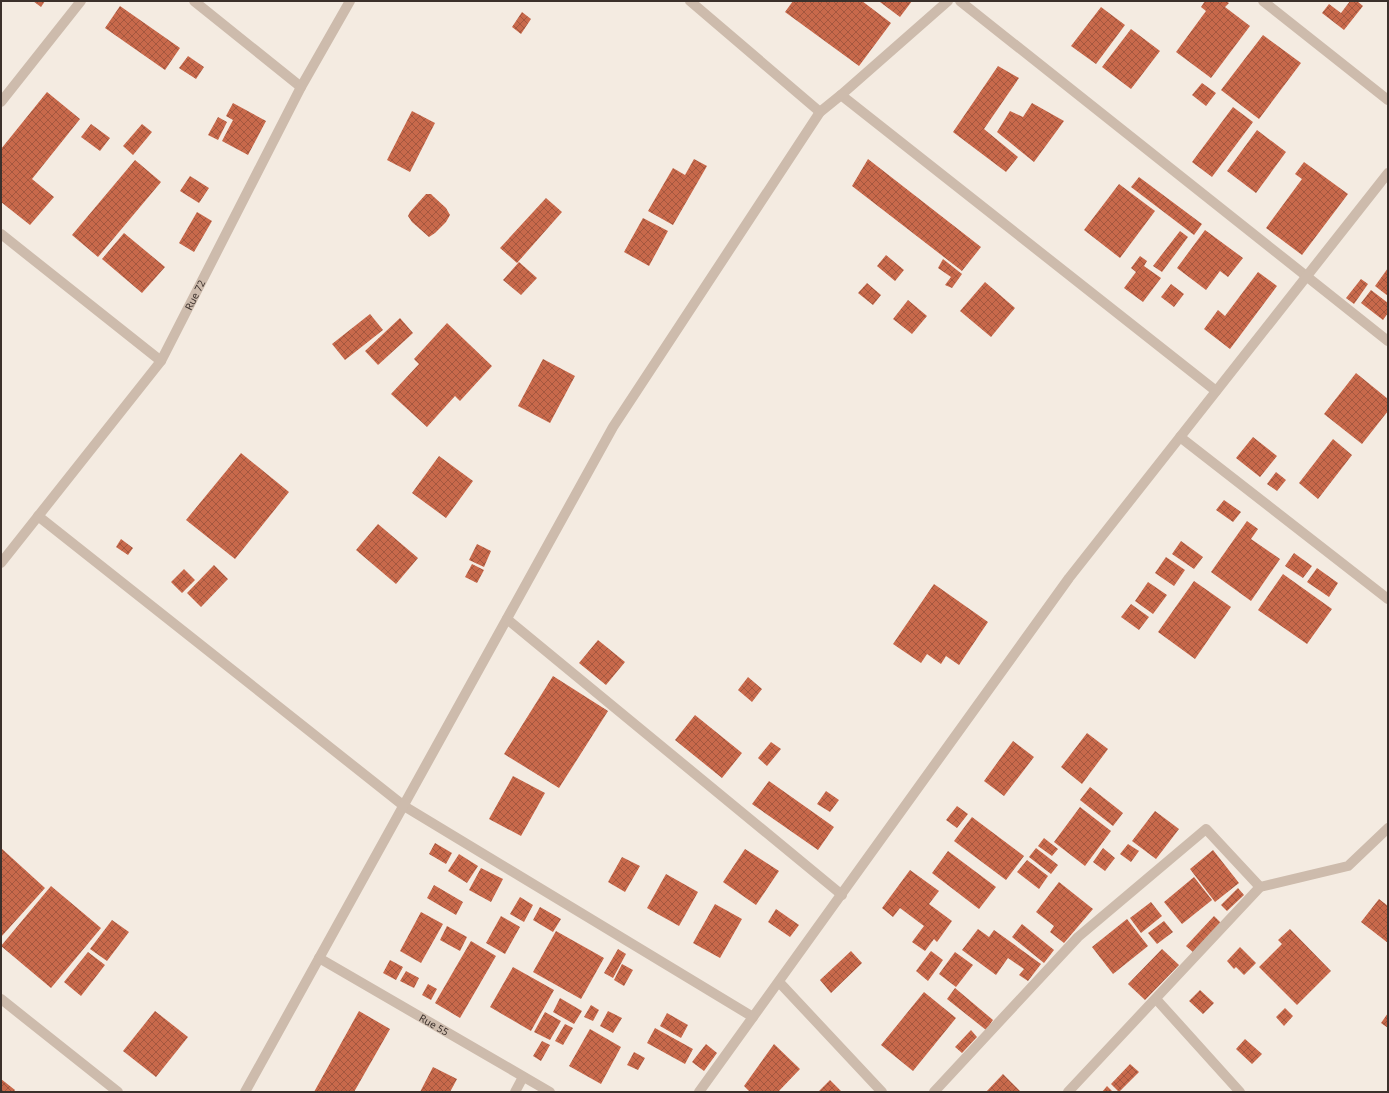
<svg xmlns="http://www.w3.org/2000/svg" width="1389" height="1093" font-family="'Noto Sans',sans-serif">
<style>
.building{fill:url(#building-cross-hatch)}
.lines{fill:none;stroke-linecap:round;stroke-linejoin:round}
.street{stroke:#cdbbac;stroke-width:10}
.labels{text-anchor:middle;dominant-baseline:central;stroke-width:3;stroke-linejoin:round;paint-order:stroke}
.street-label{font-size:10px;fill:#3b302b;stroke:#fbf5ee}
</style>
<defs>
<pattern id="building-cross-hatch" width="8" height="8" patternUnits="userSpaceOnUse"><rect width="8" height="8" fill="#c8694b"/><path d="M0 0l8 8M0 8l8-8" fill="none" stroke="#a4573f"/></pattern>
</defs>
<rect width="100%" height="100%" fill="#f4ebe1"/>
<path class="building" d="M33,1H45L41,7Z
M793,1H862L891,23L859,66L785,12Z
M881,1H912L900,17L880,2Z
M1205,1H1226L1229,3L1225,7L1250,26L1211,78L1176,52L1206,11L1201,7Z
M1350,1H1357L1363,6L1344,30L1322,13L1329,4L1341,13Z
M120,6L180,48L165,70L105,28Z
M1101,7L1125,25L1096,64L1071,46Z
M522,12L531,19L521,34L512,27Z
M1131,29L1160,51L1131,89L1102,67Z
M1263,35L1301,63L1259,119L1221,90Z
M188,56L204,67L196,79L179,68Z
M998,66L1019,78L984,129L1018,157L1006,172L953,132Z
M1202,83L1216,93L1206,106L1192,95Z
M47,92L80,119L32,179L54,197L30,225L1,202V149Z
M233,103L266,121L248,155L222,141L233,120L226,116Z
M1032,103L1064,121L1034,162L997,132L1010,111L1023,117Z
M1233,107L1253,122L1212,177L1192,162Z
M412,111L435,123L410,172L387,160Z
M218,117L227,122L218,140L208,135Z
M91,124L110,138L100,151L81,137Z
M142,124L152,132L133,155L123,146Z
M1257,130L1286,152L1256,193L1227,171Z
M694,159L707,166L673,225L648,211L673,168L685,175Z
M868,159L981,247L962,271L852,186Z
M135,160L161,182L98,257L72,235Z
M1304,162L1348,194L1302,255L1266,228L1302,179L1295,174Z
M190,176L209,188L199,203L180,191Z
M1139,177L1202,224L1194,235L1131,187Z
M1119,184L1155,211L1120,258L1084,230Z
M426,194H431L434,197L446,208L450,215L446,222L435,233L429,237L412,222L408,216L410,212Z
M546,198L562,212L517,263L500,248Z
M197,212L212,221L194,252L179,243Z
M643,218L668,231L649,266L624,252Z
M1205,230L1243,258L1228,277L1220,271L1206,290L1177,268Z
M1180,231L1188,237L1162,272L1153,266Z
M124,233L165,267L142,293L102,259Z
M886,255L904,270L895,281L877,266Z
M1140,256L1147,261L1144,266L1161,278L1143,302L1124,288L1136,272L1131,268Z
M943,259L962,274L952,288L945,285L951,277L938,268Z
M519,262L537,278L521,295L503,280Z
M1388,268V296L1375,286Z
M1258,272L1277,286L1230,349L1204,329L1218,310L1225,316Z
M1361,279L1368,284L1354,304L1346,298Z
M985,282L1015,308L991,337L960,311Z
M867,283L881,295L873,305L858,293Z
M1171,284L1184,294L1174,307L1161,297Z
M1371,290L1388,303V313L1383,320L1361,303Z
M908,300L927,316L912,334L893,319Z
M370,314L383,330L345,360L332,344Z
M400,318L413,333L378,365L365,351Z
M447,323L492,366L460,401L455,396L427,427L391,394L419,364L414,359Z
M543,359L575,376L550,423L518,406Z
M1356,373L1388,399V411L1362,444L1324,414Z
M1253,437L1277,456L1260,477L1236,458Z
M1333,439L1352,455L1318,499L1299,483Z
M241,453L289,492L235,559L186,520Z
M439,456L473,481L446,518L412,493Z
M1276,472L1286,480L1277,491L1267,484Z
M1224,500L1241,512L1233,522L1216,510Z
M1247,521L1258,529L1251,539L1280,559L1251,601L1211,572Z
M378,524L418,558L396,584L356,550Z
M121,539L133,548L128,555L116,547Z
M1181,541L1203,557L1194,569L1172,554Z
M477,544L491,551L484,567L469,560Z
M1294,553L1312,566L1303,578L1285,566Z
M1166,557L1185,570L1174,586L1155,573Z
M472,564L484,570L477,583L465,577Z
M214,565L228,579L201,607L187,593Z
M1317,568L1338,583L1329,597L1307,582Z
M184,569L195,580L182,593L171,582Z
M1283,574L1332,609L1307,644L1258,610Z
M1194,581L1231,607L1195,659L1158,632Z
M1148,582L1167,595L1153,614L1135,601Z
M934,584L988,622L959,665L946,656L941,664L927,654L921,663L893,644Z
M1131,604L1149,617L1139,630L1121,617Z
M598,640L625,662L606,685L579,663Z
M553,676L608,711L559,788L504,754Z
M748,677L762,689L752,702L738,690Z
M695,715L742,753L722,778L675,740Z
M1087,733L1108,749L1082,784L1061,767Z
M1013,741L1034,757L1004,796L984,781Z
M771,742L781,749L767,766L758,758Z
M513,776L545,793L521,836L489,819Z
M769,781L834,827L818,850L752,804Z
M1090,787L1123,813L1113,826L1080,800Z
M826,791L839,800L830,812L817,804Z
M957,806L968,814L957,828L946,820Z
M1080,807L1111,831L1085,866L1054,842Z
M1155,811L1179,829L1156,859L1132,841Z
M972,817L1024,856L1006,880L954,841Z
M1044,838L1058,849L1052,856L1038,846Z
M435,843L452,853L446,864L429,854Z
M1128,844L1139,851L1131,862L1120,854Z
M1,848L45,888L1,937Z
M1036,848L1058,865L1051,874L1029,857Z
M1103,848L1115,858L1105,871L1093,862Z
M745,849L779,871L756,905L723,882Z
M1213,850L1239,883L1215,902L1190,869Z
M948,851L996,887L979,909L932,873Z
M459,854L478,866L467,883L448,871Z
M622,857L640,866L625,892L608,882Z
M1027,860L1048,876L1039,889L1017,872Z
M481,868L503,879L491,902L469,890Z
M910,870L939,891L929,904L952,921L937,942L934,939L925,951L912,942L924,926L900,908L893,917L882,908Z
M666,874L698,892L679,926L647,908Z
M1194,877L1212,900L1182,924L1164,902Z
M1059,882L1093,909L1064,943L1050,932L1054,926L1036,912Z
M434,885L463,902L456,915L427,898Z
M51,886L101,928L51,988L1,946Z
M1238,888L1244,895L1227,911L1221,905Z
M520,897L533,905L524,922L510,914Z
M1379,899L1388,906V943L1361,922Z
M1151,902L1162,916L1141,933L1130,918Z
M715,904L742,919L720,958L693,943Z
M540,907L561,919L553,932L533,920Z
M776,909L799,925L790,937L768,922Z
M421,912L443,924L421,963L400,951Z
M501,916L520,927L505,954L486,943Z
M1214,916L1222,924L1194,953L1186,946Z
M1127,919L1148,946L1113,974L1092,947Z
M112,920L129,932L107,961L90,949Z
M1164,921L1173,932L1157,944L1148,933Z
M1022,924L1054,950L1044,963L1012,937Z
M447,926L467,937L460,951L440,940Z
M978,929L989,937L994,930L1041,964L1028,981L1019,975L1024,969L1008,958L996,975L962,950Z
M1290,929L1331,971L1297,1005L1259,967L1282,944L1278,940Z
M556,931L604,958L581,999L533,972Z
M471,941L496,956L460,1018L435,1003Z
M1240,947L1256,963L1244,975L1236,967L1234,969L1227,961Z
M618,949L626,954L613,978L604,973Z
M1162,949L1179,965L1145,1000L1128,984Z
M851,951L862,963L831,993L820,980Z
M931,951L943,960L928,981L916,971Z
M88,952L105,965L81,996L64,982Z
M955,952L973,965L956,987L939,974Z
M390,960L403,967L396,980L383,973Z
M622,964L633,970L624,986L614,980Z
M513,967L554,990L531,1031L490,1007Z
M406,971L419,978L414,988L400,981Z
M428,984L437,989L431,1000L422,995Z
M955,988L993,1020L986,1030L947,999Z
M1200,990L1214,1003L1203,1014L1189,1001Z
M924,992L956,1018L913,1071L881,1045Z
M560,998L582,1011L574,1024L553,1012Z
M591,1005L599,1010L593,1021L584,1017Z
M1285,1008L1293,1016L1284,1026L1276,1017Z
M155,1011L188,1037L156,1077L123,1051Z
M359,1011L390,1029L354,1092H314Z
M608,1011L622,1018L613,1033L600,1026Z
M545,1012L561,1021L550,1040L534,1032Z
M667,1013L688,1025L681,1038L660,1026Z
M1388,1013V1028L1381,1023Z
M565,1024L573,1028L563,1045L555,1041Z
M655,1028L693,1049L685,1064L647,1043Z
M590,1029L621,1047L601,1084L569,1066Z
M971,1030L977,1037L962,1053L955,1047Z
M1245,1039L1262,1054L1252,1064L1236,1049Z
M542,1041L550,1045L541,1061L533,1056Z
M706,1044L717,1053L704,1071L692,1062Z
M774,1044L800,1069L778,1092H750L744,1086Z
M634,1052L645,1058L638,1070L627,1065Z
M1130,1064L1139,1072L1119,1092L1111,1084Z
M433,1067L457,1079L450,1092H420Z
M1003,1074L1021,1092H986Z
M1,1079L15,1090L14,1092H1Z
M830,1080L842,1092H818Z
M1107,1086L1113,1092H1102Z"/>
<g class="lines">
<g class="street">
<path d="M194,1L301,87"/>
<path d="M690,1L820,112"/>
<path d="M960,1L1388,341"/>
<path d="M1263,1L1388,100"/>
<path d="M841,95L1216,391"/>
<path d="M1,102L81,1"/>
<path d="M1,234L161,361"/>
<path d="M1180,437L1388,599"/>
<path d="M38,516L404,806L753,1017"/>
<path id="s1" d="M1,563L161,361L301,87L350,1"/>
<path d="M507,619L842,895"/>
<path id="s2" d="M319,958L550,1092"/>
<path d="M779,982L882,1092"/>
<path d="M1,999L118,1092"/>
<path d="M1156,999L1240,1092"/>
<path d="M245,1092L613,427L820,112L841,95L948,1"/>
<path d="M515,1092L523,1077"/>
<path d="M699,1092L1069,578L1388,173"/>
<path d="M934,1092L1078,937L1206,829L1260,887"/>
<path d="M1068,1092L1260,887L1348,866L1388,828"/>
</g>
</g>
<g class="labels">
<g class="street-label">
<text stroke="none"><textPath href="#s1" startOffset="332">Rue 72</textPath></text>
<text stroke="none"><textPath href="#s2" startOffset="133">Rue 55</textPath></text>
</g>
</g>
<rect width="1389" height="1093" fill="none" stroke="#3b302b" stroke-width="4"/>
</svg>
